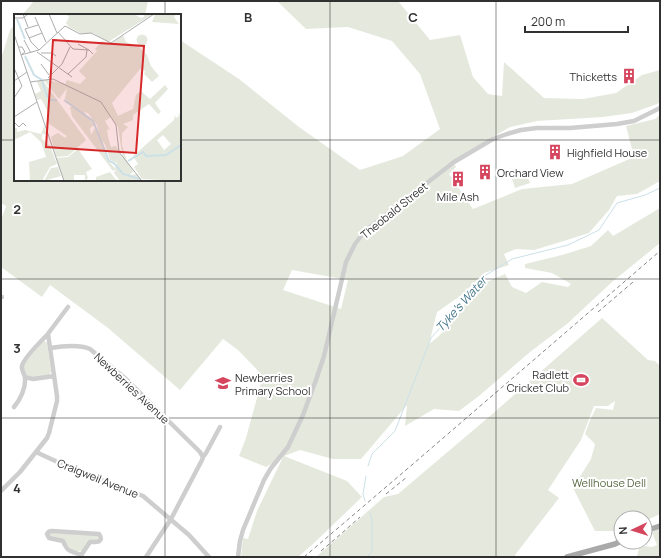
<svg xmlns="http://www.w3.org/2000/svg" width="661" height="558" font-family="Manrope,sans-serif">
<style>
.green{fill:#e5e9dd;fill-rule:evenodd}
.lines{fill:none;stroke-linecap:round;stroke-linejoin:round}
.stream{stroke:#cce0e8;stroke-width:1}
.minor{stroke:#cecece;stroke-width:4.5}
.major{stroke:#a9a9a9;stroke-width:5.5}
.rail{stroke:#868686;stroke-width:1;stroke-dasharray:4 3;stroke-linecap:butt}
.grid{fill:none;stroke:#313131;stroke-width:1;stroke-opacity:0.55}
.labels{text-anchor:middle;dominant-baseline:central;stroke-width:4;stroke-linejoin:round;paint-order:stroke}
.poi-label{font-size:11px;fill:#313131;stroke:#fff;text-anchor:start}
.street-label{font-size:11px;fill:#313131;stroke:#fff}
.park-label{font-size:11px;fill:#576842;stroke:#fff}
.water-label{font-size:12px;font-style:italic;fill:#46778b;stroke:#fff}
.inset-river{fill:none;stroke:#cce0e8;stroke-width:2}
.inset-road{fill:none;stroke:#adadad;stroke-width:1}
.view{fill:#d62828;fill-opacity:0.15;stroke:#d62828;stroke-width:2}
.inset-edge{fill:none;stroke:#313131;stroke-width:2}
.grid-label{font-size:13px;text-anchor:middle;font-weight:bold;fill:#313131;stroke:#fff;stroke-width:4;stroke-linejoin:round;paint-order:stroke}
</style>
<rect width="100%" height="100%" fill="#fff"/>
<path class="green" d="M34,1H148L145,15H22Z
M278,1H398L430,40L460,35L473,77L488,94L502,96L504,62L544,98L583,99L616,93L642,75L660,70V102L657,104L632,113L603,117L537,121L510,127L479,145L453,161L456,167L449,174L473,209L522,189L572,184L634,157L626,126L655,119L660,115V181L637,194L617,196L609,210L589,233L567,240L534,250L516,249L504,254L509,265L484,273L463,294L437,312L429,344L439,336L480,285L505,274L512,287L526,293L542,282L568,287L571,284L552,273L525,268V264L562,255L591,246L608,230L613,236L660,208V243L612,282L567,324L530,352L479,396L459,411L434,409L405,426L407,405L361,459H333L300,450L284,456L347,481L362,497L314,543L298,557H241L243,538L248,539L257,511L283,457L266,467L239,456L246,438L263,376L238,350L223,339L180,390L108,328L50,285L42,297L1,267V220L6,206L1,203V59L10,30L15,24V180H180V40L239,79L299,127L360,170L403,156L440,129L420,74L392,41L348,27L306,29L278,2ZM292,270L348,280L341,309L283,290Z
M527,175L530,183L515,188L512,179Z
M602,318L648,360L655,361L660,366V514L645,521V518H621V530L618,531H595L573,488L591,459L595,444L585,434L590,420L596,408L613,410L615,401L608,406H594L581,440L548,490L559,498L515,555L516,557H316L384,497L398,494L490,416Z
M45,341L47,343L51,372L49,375C40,376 30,380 23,372L24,364L42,342Z
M660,528V557H637L639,548L645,546L652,547L657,545L652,532Z
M49,533L98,535L99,539L91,541L82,551L75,552L73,551L66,544L51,538L49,534Z"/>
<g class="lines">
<path class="stream" d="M368,466L372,454L395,431L431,338L460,305L481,278L512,259L568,245L599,230L617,203L645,195L660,188
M365,501L363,494L366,476
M367,557L372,552V519L370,513"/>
<path class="minor" d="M1,297H2
M50,348C62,346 79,344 90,349L126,379L200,452L203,457
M25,377L33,379L54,376
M14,407C20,400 26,388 25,378C25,374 21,371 22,366C23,359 42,340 48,334
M36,452L66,466L143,496L189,535L209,557
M1,491L20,472L47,438L49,433L57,401V396L48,334L50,331L68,307
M80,557L90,542C95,542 105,543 99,534L52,531C50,531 48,532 47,534L49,538L63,541C68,553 70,550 81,555
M146,557L171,519L202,460L203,457L206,453L220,427
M238,557L240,541L243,530L264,480L271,468L288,447L303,415L316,380L324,356L346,262L355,244L365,231L454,162L493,139L507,134L521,130L537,128H570L617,124L634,121L660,108"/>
<path class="major" d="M645,531L660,526
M567,557L615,544L621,541"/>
<path class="rail" d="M598,312L633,282
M386,494L407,477
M321,551L342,533L360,517
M304,557L413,464L660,251"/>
</g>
<path class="grid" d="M165,1V15M330,1V557M496,1V557M1,140H15M180,140H660M165,180V557M1,279H660M1,418H660"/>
<defs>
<symbol id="building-bare" viewBox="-9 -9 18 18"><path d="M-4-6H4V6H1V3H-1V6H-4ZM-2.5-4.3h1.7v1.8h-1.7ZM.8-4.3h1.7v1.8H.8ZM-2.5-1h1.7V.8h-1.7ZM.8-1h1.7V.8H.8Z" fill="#d5455d" stroke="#fff" stroke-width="2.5" paint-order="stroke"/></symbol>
<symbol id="stadium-bare" viewBox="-9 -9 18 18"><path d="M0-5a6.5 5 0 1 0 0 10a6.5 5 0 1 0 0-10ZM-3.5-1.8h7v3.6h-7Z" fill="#d5455d" stroke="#fff" stroke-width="2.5" paint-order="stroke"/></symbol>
<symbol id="school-bare" viewBox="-9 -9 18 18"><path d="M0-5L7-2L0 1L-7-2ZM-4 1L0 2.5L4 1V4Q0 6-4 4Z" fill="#d5455d" stroke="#fff" stroke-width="2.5" paint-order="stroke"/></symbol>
</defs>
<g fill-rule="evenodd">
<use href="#building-bare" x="618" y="65" width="22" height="22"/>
<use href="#building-bare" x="544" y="141" width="22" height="22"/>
<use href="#building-bare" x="474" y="161" width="22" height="22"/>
<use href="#building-bare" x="447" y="168" width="22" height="22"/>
<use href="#stadium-bare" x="570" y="369" width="22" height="22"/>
<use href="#school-bare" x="212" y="372" width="22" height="22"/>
</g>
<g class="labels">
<g class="poi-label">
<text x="617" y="76" text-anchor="end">Thicketts</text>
<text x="567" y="152">Highfield House</text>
<text x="497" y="172">Orchard View</text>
<text x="458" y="196" text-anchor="middle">Mile Ash</text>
<text x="569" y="374" text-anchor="end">Radlett<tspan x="569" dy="13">Cricket Club</tspan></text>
<text x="235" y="377">Newberries<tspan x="235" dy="13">Primary School</tspan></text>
</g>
<g class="street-label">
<text transform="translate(394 210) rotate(-39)">Theobald Street</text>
<text transform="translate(132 388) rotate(43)">Newberries Avenue</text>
<text transform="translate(98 478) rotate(22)">Craigweil Avenue</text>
</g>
<g class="park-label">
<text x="609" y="482">Wellhouse Dell</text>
</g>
<g class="water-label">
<text transform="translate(461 304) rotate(-48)">Tyke's Water</text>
</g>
</g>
<g transform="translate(14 14)">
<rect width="167" height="167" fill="#fff"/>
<path d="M52,0H120L127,4L130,3V0H139L94,28L79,19L68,20L55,13L52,9L55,3ZM141,0H162L160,3L165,10L138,8ZM122.5 26a5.5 5.5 0 1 1 11 0a5.5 5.5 0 1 1-11 0ZM109,21L112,28L125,33L133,41L137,52L145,62L138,68L130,60L131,57L126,55L98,89L104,102L119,95L122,81L127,77L136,85L151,71L154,75L141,89L147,98L144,100L135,90L119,101V106L109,110L114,113L108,119V131L113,147L120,157L116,161L123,160L128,167H106L100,159L102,155L99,157L58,102L56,93H59L51,85L53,74L45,85L29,65L51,70L53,66L66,70L72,64L65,57L83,37L81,35L88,27L96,31ZM70,98L74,99L83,111L86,125L91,130L96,146L103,149L101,154L94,147L81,114L77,121L76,114L80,111ZM97,103L104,113L109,145L102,132L97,133L94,123L93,115L96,116L91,107ZM28,65L72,126L54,142L42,143L37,123L44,119L51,124L53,122L34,109L31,111L34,106L33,96L27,85L23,86L21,80L27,77L23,68ZM163,99L167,102V167L128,165L120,153L124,150L119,142L160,106L161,101L162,104L165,102ZM149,121L157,130L150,136L143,126ZM30,112L33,120H28V125L36,132L43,150L36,153L28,167H16L15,148L32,143L27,128L16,118L0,126V114H3V118L11,116L27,120ZM64,135L78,155L72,158L74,164L71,167V161H60V167H50L42,144L54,143ZM44,153L47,162L30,167L37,154ZM96,158L103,167H82V163Z" fill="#e5e9dd" fill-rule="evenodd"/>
<path class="inset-river" d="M3,5L11,25M11,42L20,61L28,66L33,82L36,86H43M50,86L79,107L95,147L100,149L109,160L126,165M114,147L129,138L132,142L152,141L167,131"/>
<path class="inset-road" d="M9,0L14,13M35,0L43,19M21,3L32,28M0,4H9L14,0M24,11L11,15L17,28L25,36M44,18L59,35L75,36L79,40M77,19L97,29L140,0M0,20L50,167M15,24L28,19M10,26L17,39M64,30L75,36M5,33H8L11,38L8,40M23,38L58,63M27,39H38L42,42M7,41L25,36L51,12L66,20L77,19M27,50L35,61M0,54L8,72L0,84M54,60L72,43L73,36M34,64L48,50L56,33M0,67L13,58M16,68L39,65L87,88L102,111L105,138L128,167M0,103L23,88M0,108L5,113L9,109L12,112"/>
<path class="view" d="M39,26L130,32L122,139L32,133Z"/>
<rect width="167" height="167" class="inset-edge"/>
</g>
<g class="grid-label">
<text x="248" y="22">B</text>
<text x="413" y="22">C</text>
<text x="17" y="214">2</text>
<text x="17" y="353">3</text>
<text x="17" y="493">4</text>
</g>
<rect width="661" height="558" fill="none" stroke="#313131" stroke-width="4"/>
<g transform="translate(633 530) rotate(266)"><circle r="19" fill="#ffffff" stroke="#adadad"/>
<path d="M0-3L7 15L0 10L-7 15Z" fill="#d5455d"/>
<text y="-6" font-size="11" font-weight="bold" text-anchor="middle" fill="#313131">N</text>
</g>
<path d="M525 26v6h103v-6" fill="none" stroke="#313131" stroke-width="2"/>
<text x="531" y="26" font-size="12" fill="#313131" stroke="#ffffff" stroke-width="3" paint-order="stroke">200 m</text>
</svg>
